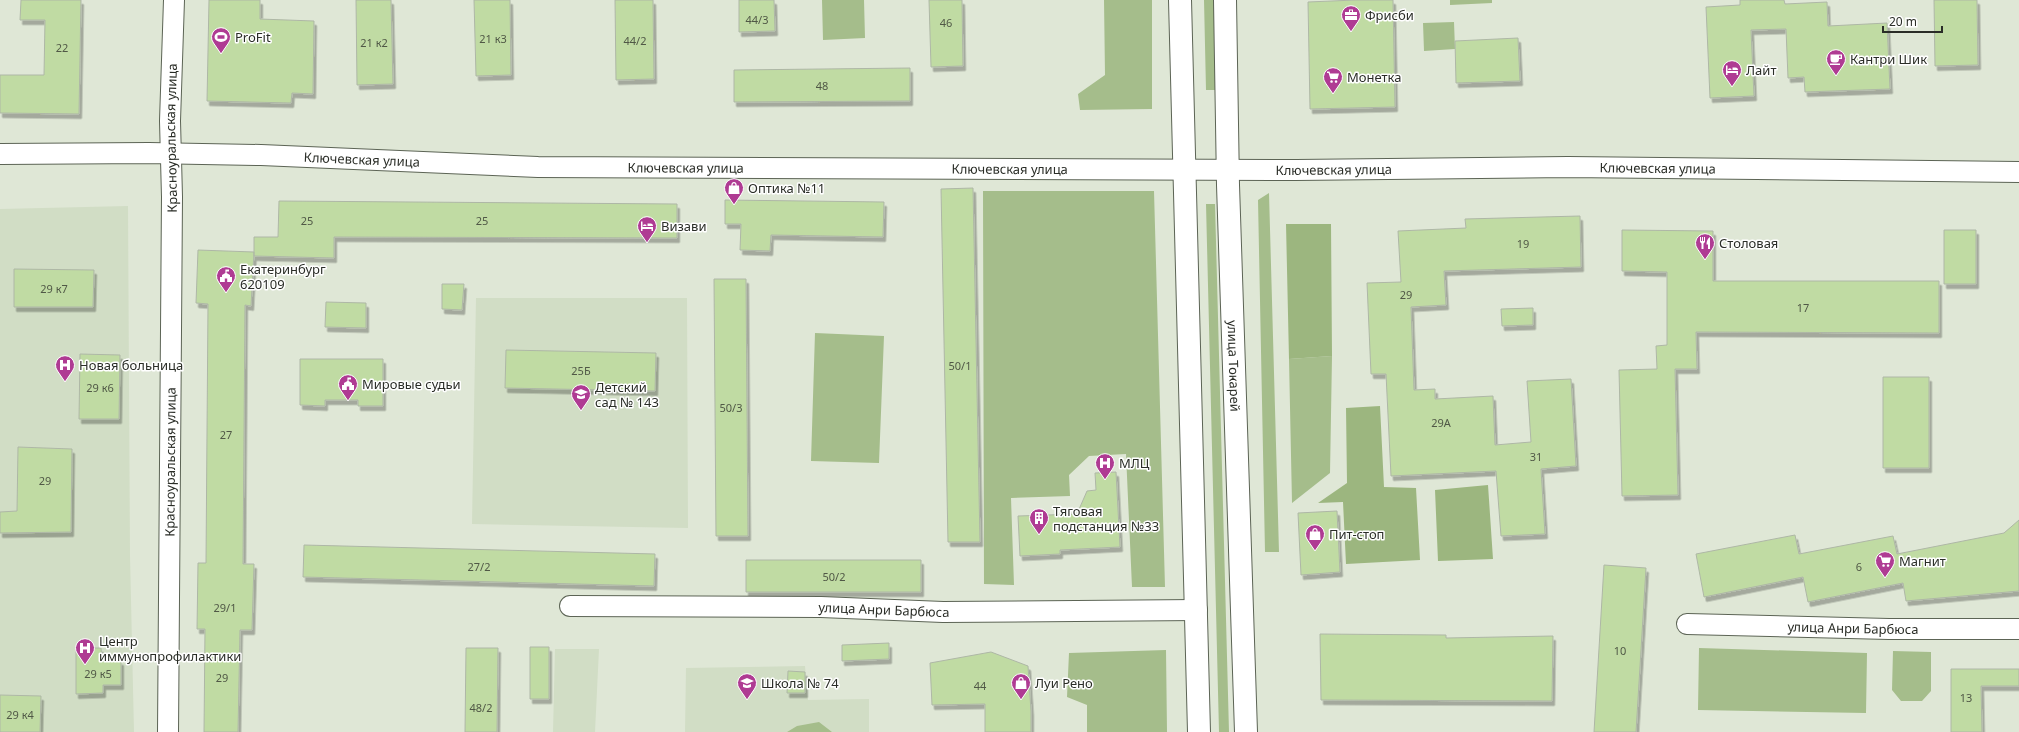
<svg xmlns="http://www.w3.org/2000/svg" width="2019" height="732" font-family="'Noto Sans',sans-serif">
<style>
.built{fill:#d1ddc5}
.green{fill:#a5bd8b}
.forest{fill:#9cb67f}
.building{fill:#c0dba3;stroke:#aeb7a6;filter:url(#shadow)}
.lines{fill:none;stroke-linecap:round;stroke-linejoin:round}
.street-casing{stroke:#5c6455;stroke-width:22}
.primary-casing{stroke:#5c6455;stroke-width:24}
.street{stroke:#fff;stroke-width:20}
.primary{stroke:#fff;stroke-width:22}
.labels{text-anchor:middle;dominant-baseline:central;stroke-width:3;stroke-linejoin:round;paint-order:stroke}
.number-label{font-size:11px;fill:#505846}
.poi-label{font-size:13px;fill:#2a2d27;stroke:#fff;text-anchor:start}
.street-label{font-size:13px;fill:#2a2d27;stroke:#fff}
</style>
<defs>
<filter id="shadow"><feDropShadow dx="2.5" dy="4.5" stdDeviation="0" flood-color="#0004"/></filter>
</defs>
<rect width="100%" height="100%" fill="#dfe7d6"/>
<path class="built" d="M128,206L130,556L134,732H0V209Z
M476,298H687L688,528L472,524Z
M555,649H599L595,732H553Z
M805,666L808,700L869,699V732H685L686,668Z"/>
<path class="green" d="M822,0H864L865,38L823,40Z
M1104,0H1152V109L1080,110L1078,94L1105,75Z
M1204,0H1214L1217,90H1206Z
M1450,0H1492V3L1450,5Z
M1454,22L1455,49L1424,51L1423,23Z
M983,191H1154L1165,587H1132L1126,454L1089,456L1069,475L1070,496L1011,498L1014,585L984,584Z
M1269,193L1279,552H1265L1258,200Z
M1206,204H1215L1229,732H1219Z
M815,333L884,336L879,463L811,461Z
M1332,356L1330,473L1292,503L1289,359Z
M1699,648L1867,653L1866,713L1698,710Z
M1166,650L1167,732H1087V705L1067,697L1069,653Z
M1893,651L1931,652V691L1922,701H1901L1892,690Z
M819,722L832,732H787L797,726Z"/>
<path class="forest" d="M1331,224L1332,356L1289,359L1286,224Z
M1380,406L1384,487L1416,488L1420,560L1346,564L1343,502L1318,503L1347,483L1346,408Z
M1488,485L1493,559L1438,561L1435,490Z"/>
<path class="building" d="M21,0H81L79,114L0,113V75H44L45,20H20Z
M209,0H260V19L314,21L313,94L292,93L291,103L207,101Z
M356,0H391L393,84L357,85Z
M474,0H510L511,75L476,76Z
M615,0H653L654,79L616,80Z
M739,0H774L775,31L739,32Z
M929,0H962L963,66L931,67Z
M1355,0H1393L1395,107L1310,109L1308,2Z
M1740,0H1784L1785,4L1827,2L1828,26L1887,23L1890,89L1805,92L1804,77L1788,78L1786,29L1751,30L1754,96L1710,98L1706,7L1740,5Z
M1934,0H1977L1978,65L1935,66Z
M1518,38L1520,81L1456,83L1455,41Z
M910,68V101L734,102V70Z
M973,188L980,542H948L941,189Z
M725,200L884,202L883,237L771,235L770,251L740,250L741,224H725Z
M279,201L677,204V238L334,237V258L254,256V237H278Z
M1580,216L1581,267L1444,271L1446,305L1411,307L1414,390L1435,389V399L1493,396L1495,445L1531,442L1527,381L1571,379L1576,466L1541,469L1545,534L1501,536L1496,471L1391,476L1386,374H1371L1367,283L1401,282L1398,231L1466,228L1465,219Z
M1622,230L1713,231V281H1939V333L1696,332L1697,369H1675L1678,495L1622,496L1619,370L1657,369L1656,346L1667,345V272L1622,271Z
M1944,230H1976V284H1944Z
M198,250L254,252L251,306L245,305L243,564H254L252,630H240L238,732H204L205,629H197L198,563H206L208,304L196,303Z
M14,269L94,270L93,307H14Z
M714,279H746L748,536H716Z
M442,284H464L462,310L442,309Z
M326,302L366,303V328L325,327Z
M1533,308V325L1502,326L1501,309Z
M506,350L656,353L655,391L505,388Z
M80,354L120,355L119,419H79Z
M300,359H383V406H358V400H325V406L300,405Z
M1883,377H1929V468H1883Z
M18,447L72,449L71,532L0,533V512L17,511Z
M1116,472L1120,547L1060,550V554L1020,556L1018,516L1077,514L1087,491L1096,490L1095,473Z
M1337,511L1340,572L1301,575L1298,513Z
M2019,520V591L1906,601L1903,583L1808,602L1803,577L1704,597L1696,554L1795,535L1799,554L1893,536L1897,554L2004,533Z
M304,545L655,554L654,586L303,577Z
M746,560H921V592H746Z
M1604,565L1646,568L1636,732H1594Z
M1320,634L1446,635V638L1553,636L1552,701L1321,700Z
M889,643V659L842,661V645Z
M530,647H549V699H530Z
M76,648H101L102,661H121V685H103V693L76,694Z
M466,648H498L497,732H465Z
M991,652L1028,666L1031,711V732H985V704L932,705L930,663Z
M1951,669H2019V686H1981L1982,732H1951Z
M788,671L805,672V693H787Z
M0,695L41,696L40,732H0Z"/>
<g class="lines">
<defs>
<g id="street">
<path id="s1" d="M0,154L149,153L261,155L538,167L1296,170L1568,167L2019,172"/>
<path id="s2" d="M570,606L821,607L943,612L1197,610"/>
<path id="s3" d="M1687,624L1889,629H2019"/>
<path id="s4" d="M168,732L172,197L170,121L174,0"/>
</g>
<g id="primary">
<path d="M1180,0L1199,732"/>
<path id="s5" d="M1225,0L1228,185L1246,732"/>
</g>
</defs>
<use href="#street" class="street-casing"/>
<use href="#primary" class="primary-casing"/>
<use href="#street" class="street"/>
<use href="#primary" class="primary"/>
</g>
<defs>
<symbol id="office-pin" viewBox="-11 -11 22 30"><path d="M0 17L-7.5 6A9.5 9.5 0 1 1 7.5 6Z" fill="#af3b93" stroke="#fff"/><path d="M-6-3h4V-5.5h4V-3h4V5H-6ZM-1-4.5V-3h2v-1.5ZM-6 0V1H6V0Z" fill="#fff"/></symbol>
<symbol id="stadium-pin" viewBox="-11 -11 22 30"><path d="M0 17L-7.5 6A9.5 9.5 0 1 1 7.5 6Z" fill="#af3b93" stroke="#fff"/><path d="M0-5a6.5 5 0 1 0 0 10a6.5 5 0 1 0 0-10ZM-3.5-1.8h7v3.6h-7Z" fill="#fff"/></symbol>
<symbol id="cafe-pin" viewBox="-11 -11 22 30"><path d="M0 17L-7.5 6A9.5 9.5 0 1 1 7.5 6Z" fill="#af3b93" stroke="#fff"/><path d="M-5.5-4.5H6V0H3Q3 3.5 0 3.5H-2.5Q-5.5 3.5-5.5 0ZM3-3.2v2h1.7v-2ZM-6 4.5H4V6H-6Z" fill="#fff"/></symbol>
<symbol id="hotel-pin" viewBox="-11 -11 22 30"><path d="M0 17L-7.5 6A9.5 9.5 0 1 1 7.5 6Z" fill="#af3b93" stroke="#fff"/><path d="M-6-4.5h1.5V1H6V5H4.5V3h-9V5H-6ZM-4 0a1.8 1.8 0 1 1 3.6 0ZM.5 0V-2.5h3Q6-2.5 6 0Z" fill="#fff"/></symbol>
<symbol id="supermarket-pin" viewBox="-11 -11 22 30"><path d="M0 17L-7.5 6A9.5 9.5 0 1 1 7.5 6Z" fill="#af3b93" stroke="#fff"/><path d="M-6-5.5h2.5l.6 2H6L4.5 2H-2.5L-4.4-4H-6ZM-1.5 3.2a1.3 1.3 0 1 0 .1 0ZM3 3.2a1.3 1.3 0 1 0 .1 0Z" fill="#fff"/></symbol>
<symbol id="shop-pin" viewBox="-11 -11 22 30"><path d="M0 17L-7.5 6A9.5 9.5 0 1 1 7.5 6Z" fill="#af3b93" stroke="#fff"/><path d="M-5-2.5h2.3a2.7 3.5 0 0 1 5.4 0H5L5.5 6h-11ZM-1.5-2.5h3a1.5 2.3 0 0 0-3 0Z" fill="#fff"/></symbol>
<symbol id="restaurant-pin" viewBox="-11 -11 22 30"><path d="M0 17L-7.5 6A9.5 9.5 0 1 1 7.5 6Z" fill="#af3b93" stroke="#fff"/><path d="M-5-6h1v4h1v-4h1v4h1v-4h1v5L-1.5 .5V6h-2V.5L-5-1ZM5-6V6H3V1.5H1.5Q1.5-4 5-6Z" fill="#fff"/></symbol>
<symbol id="civic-pin" viewBox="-11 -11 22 30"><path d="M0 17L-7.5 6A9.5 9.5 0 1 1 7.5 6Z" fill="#af3b93" stroke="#fff"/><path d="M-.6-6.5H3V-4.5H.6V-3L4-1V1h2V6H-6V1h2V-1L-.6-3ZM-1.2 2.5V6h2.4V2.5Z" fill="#fff"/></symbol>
<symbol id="hospital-pin" viewBox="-11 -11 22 30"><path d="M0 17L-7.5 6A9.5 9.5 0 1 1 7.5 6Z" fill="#af3b93" stroke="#fff"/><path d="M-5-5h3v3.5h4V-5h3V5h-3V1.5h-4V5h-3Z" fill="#fff"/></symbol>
<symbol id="school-pin" viewBox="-11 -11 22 30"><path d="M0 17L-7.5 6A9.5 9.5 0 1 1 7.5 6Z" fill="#af3b93" stroke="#fff"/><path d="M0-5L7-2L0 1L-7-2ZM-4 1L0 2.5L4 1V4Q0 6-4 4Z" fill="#fff"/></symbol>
<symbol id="building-pin" viewBox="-11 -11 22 30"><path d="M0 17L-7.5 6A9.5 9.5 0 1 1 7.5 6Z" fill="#af3b93" stroke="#fff"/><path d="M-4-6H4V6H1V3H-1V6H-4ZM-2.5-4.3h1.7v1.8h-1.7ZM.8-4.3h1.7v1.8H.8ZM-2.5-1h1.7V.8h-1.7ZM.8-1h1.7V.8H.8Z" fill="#fff"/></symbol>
</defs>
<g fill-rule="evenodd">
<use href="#office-pin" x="1340" y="4" width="22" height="30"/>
<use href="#stadium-pin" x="210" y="26" width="22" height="30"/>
<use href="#cafe-pin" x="1825" y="48" width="22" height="30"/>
<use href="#hotel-pin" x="1721" y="59" width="22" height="30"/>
<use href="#supermarket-pin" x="1322" y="66" width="22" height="30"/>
<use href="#shop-pin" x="723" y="177" width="22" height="30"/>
<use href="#hotel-pin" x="636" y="215" width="22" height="30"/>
<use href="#restaurant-pin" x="1694" y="232" width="22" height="30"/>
<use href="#civic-pin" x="215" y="265" width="22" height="30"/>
<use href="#hospital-pin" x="54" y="354" width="22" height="30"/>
<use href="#civic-pin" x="337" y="373" width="22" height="30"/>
<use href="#school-pin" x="570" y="383" width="22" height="30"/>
<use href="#hospital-pin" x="1094" y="452" width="22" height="30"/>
<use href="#building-pin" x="1028" y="507" width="22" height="30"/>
<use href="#shop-pin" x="1304" y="523" width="22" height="30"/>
<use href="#supermarket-pin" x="1874" y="550" width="22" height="30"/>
<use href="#hospital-pin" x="74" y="637" width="22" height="30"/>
<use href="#school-pin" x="736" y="672" width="22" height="30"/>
<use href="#shop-pin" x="1010" y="672" width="22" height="30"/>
</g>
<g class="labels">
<g class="number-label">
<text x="757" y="19">44/3</text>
<text x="946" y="22">46</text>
<text x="493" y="38">21 к3</text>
<text x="635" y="40">44/2</text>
<text x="374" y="42">21 к2</text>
<text x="62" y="47">22</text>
<text x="822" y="85">48</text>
<text x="307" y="220">25</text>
<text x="482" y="220">25</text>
<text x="1523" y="243">19</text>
<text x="54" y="288">29 к7</text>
<text x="1406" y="294">29</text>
<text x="1803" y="307">17</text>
<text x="960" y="365">50/1</text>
<text x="581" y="370">25Б</text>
<text x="100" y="387">29 к6</text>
<text x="731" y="407">50/3</text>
<text x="1441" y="422">29А</text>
<text x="226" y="434">27</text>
<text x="1536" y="456">31</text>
<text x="45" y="480">29</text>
<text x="479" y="566">27/2</text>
<text x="1859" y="566">6</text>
<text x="834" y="576">50/2</text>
<text x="225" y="607">29/1</text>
<text x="1620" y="650">10</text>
<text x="98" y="673">29 к5</text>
<text x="222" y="677">29</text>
<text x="980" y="685">44</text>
<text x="1966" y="697">13</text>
<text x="481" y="707">48/2</text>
<text x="20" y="714">29 к4</text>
</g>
<g class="poi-label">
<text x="1365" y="15">Фрисби</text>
<text x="235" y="37">ProFit</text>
<text x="1850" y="59">Кантри Шик</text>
<text x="1746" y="70">Лайт</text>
<text x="1347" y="77">Монетка</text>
<text x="748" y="188">Оптика №11</text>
<text x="661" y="226">Визави</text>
<text x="1719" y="243">Столовая</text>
<text x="240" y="269">Екатеринбург<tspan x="240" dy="15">620109</tspan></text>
<text x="79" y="365">Новая больница</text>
<text x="362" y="384">Мировые судьи</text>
<text x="595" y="387">Детский<tspan x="595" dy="15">сад № 143</tspan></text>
<text x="1119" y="463">МЛЦ</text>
<text x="1053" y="511">Тяговая<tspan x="1053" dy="15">подстанция №33</tspan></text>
<text x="1329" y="534">Пит-стоп</text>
<text x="1899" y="561">Магнит</text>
<text x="99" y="641">Центр<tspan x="99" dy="15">иммунопрофилактики</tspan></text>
<text x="761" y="683">Школа № 74</text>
<text x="1035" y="683">Луи Рено</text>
</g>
<g class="street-label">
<text stroke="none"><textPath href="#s4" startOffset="594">Красноуральская улица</textPath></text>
<text stroke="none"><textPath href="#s1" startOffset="362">Ключевская улица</textPath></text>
<text stroke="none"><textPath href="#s1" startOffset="686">Ключевская улица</textPath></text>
<text stroke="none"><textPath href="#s1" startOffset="1658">Ключевская улица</textPath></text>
<text stroke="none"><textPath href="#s1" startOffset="1010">Ключевская улица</textPath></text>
<text stroke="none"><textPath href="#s1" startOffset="1334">Ключевская улица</textPath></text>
<text stroke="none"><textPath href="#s5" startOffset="366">улица Токарей</textPath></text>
<text stroke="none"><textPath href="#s4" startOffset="270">Красноуральская улица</textPath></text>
<text stroke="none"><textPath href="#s2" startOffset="314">улица Анри Барбюса</textPath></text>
<text stroke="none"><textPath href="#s3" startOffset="166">улица Анри Барбюса</textPath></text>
</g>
</g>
<path d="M1883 26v6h59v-6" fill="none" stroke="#2a2d27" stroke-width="2"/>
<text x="1889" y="26" font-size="12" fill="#2a2d27" stroke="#ffffff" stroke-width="3" paint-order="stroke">20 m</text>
</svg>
